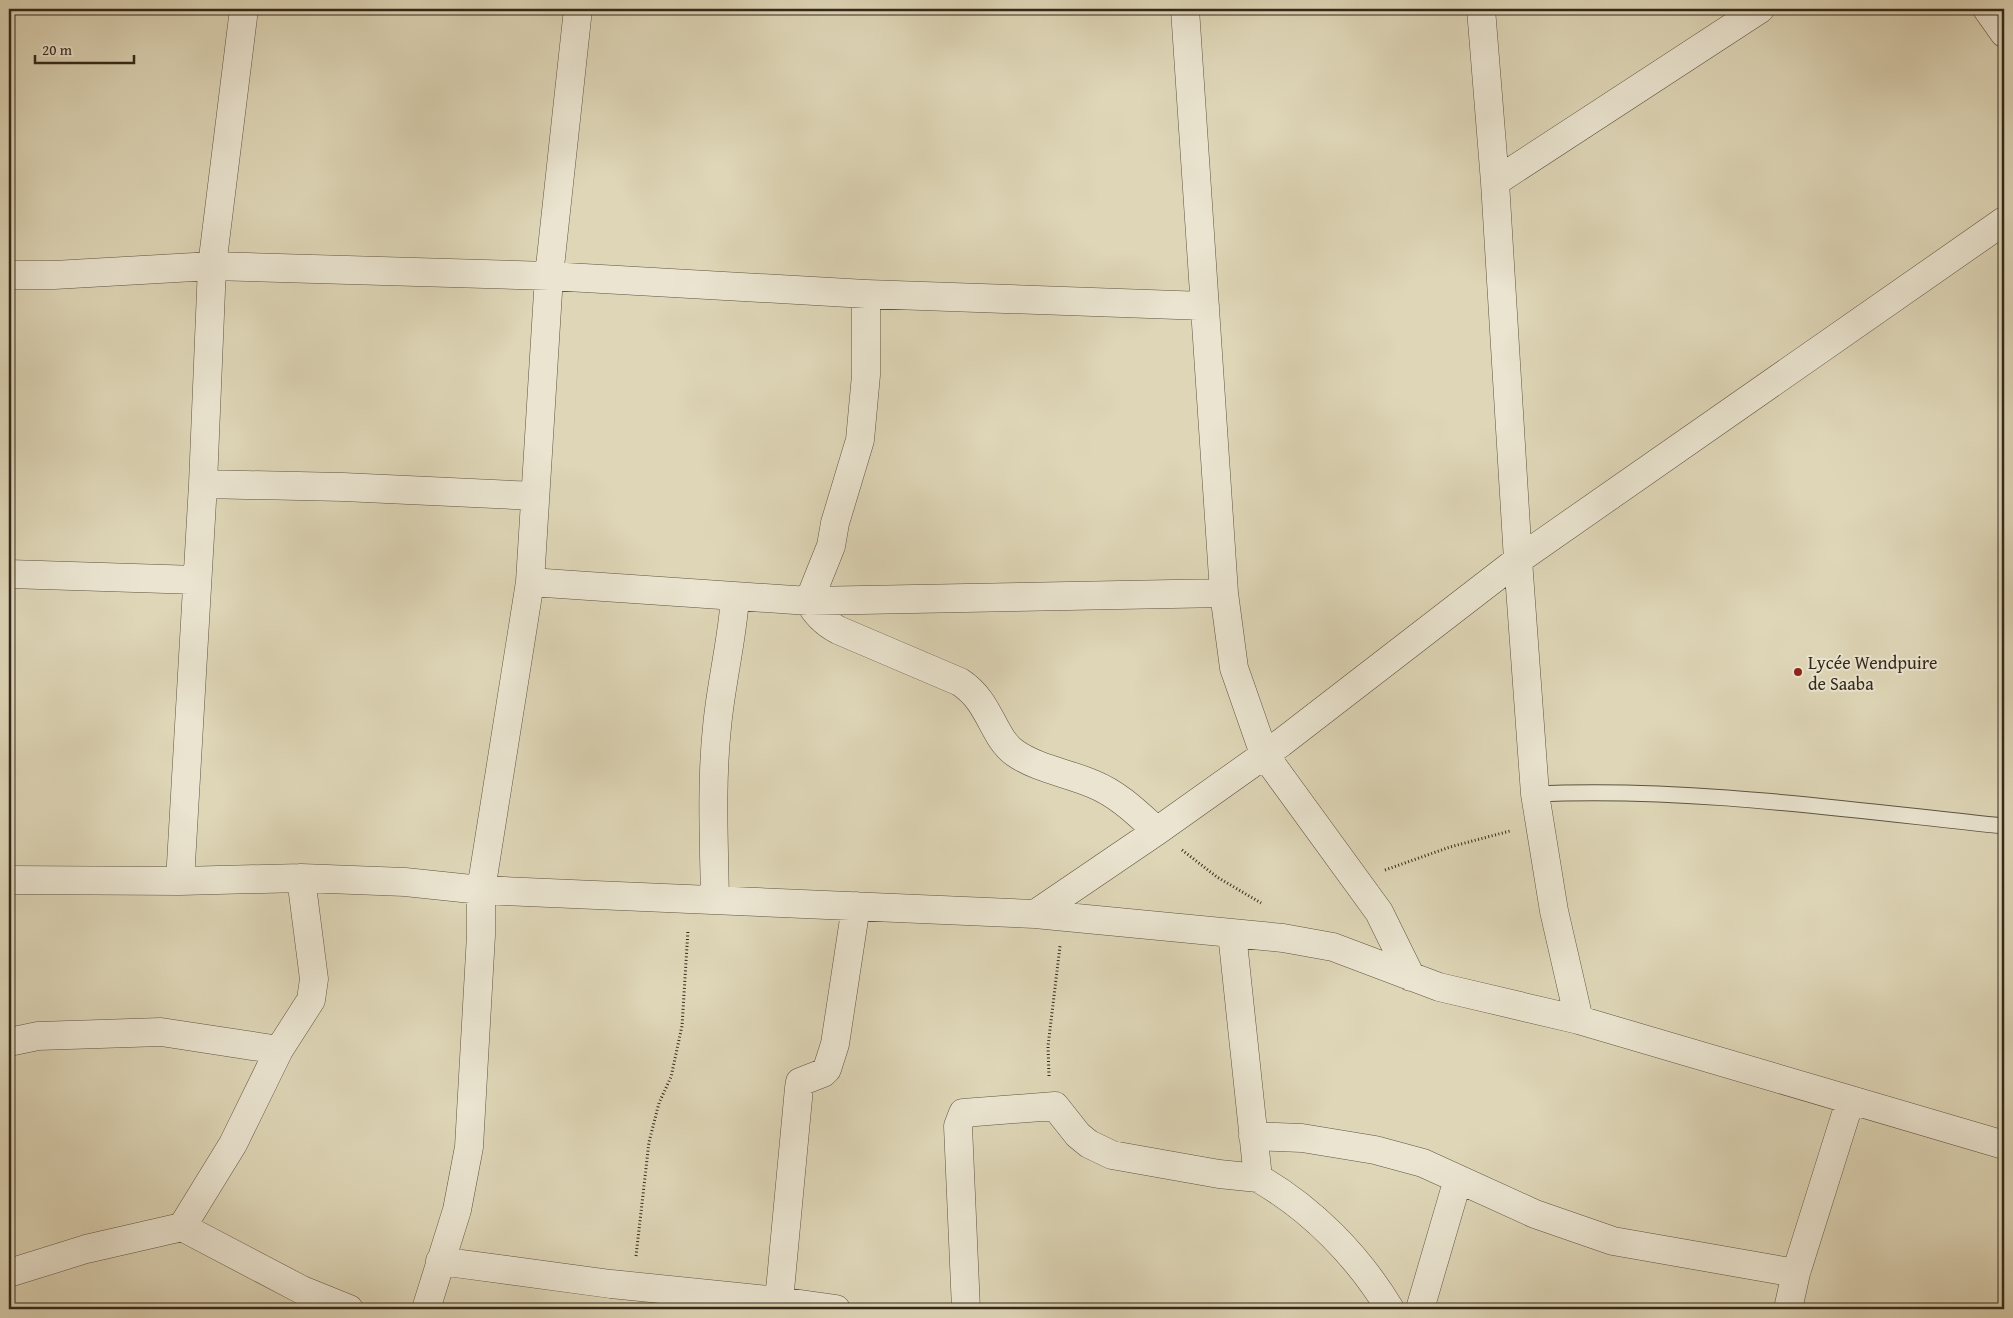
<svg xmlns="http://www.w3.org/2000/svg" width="2013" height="1318" font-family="'Gentium Book Plus',serif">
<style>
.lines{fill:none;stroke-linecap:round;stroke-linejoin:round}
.service-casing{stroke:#5e5441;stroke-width:17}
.minor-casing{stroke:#5e5441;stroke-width:29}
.path{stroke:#34281a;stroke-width:3;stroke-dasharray:1 2.5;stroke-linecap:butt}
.service{stroke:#eae4d0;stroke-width:15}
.minor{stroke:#eae4d0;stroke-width:28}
.poi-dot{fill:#8f2418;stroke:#eae4d0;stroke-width:2}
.labels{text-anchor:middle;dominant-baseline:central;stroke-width:4;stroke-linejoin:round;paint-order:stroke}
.poi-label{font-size:18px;fill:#34281a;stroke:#eae4d0;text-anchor:start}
</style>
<rect width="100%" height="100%" fill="#ded6b7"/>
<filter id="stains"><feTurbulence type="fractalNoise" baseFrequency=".004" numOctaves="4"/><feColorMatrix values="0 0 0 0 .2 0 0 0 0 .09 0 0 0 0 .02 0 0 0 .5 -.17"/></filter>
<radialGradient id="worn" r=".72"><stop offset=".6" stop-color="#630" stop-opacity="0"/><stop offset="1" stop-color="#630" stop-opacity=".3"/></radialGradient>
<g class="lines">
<defs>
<path id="service" d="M1535,794C1692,787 1849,810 2004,826"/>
<path id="minor" d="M1185,9L1224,593L1234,668L1264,754L1379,912L1411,977
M1481,9L1495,182L1518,560L1535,794L1554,911L1579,1020
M1987,9L2004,33
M1495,182L1760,9
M9,275H54L212,266L549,276L866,294L1205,306
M866,294V375L860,440L835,523L831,546L809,601C816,615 825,623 838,630L960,682C991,702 992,737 1015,753C1038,769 1068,773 1093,784C1118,794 1137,813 1157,831
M203,484L343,487L535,496
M9,574L197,580
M530,582L809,601L1224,593
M9,880L180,881L301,878L405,882L481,890L1035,914L1283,938L1333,947L1439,987L1579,1020L2004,1145
M180,881L203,484L212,266L244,9
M715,900C714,842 711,784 717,727C721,683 732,641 735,598
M1035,914L1157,831L1281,743L1518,560L2004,221
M1232,933L1258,1178C1312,1209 1358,1256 1390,1309
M9,1042L38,1036L161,1032L279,1050
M1253,1136L1302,1138L1375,1150L1423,1163L1535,1214L1613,1241L1796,1273
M182,1227L233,1144L279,1050L311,1000L314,979L301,878
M440,1261L611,1284L779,1301L836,1309
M9,1273L86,1249L182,1227L302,1290L349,1309
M779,1301L799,1088L800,1082L823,1073L827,1069L835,1044L856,906
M426,1309L457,1210L469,1147L481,935V890L530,582L549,276L578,9
M966,1309L958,1126L963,1113L1055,1106L1078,1135L1089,1144L1112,1155L1219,1174L1258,1178
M1420,1309L1458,1179
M1788,1309L1796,1273L1850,1101"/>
</defs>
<use href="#service" class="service-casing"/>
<use href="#minor" class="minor-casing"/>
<path class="path" d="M1182,850L1217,877L1261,903
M1385,870L1450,847L1510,831
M1049,1076L1048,1046L1060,946
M636,1256L649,1142L659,1103L671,1077L682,1026L688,930"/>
<use href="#service" class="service"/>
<use href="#minor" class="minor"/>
</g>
<circle class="poi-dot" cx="1798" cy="672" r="5"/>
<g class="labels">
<g class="poi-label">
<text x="1808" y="662">Lycée Wendpuire<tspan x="1808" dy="21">de Saaba</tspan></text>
</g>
</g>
<rect width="2013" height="1318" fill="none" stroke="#ded6b7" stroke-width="30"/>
<rect x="10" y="10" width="1993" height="1298" fill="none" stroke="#34281a" stroke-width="2.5"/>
<rect x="15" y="15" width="1983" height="1288" fill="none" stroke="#34281a"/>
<path d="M35 55v8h99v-8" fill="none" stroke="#34281a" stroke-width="2.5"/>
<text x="42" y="55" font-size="15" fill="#34281a" stroke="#eae4d0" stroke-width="4" paint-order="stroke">20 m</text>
<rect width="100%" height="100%" filter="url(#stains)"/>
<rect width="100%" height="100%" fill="url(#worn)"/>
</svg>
